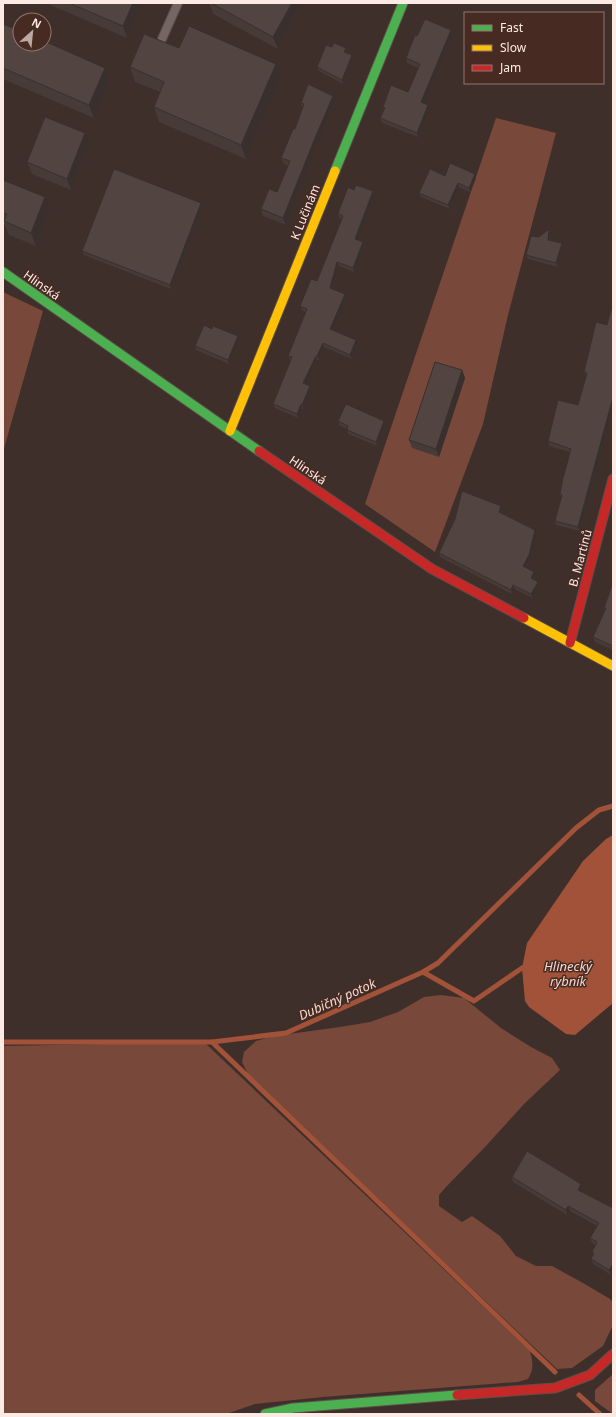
<svg xmlns="http://www.w3.org/2000/svg" width="616" height="1417" font-family="'Noto Sans',sans-serif">
<style>
.green{fill:#78483a}
.water{fill:#a15239}
.lines{fill:none;stroke-linecap:round;stroke-linejoin:round}
.stream{stroke:#a15239;stroke-width:5}
.lane-casing{stroke:#5c4e4a;stroke-width:10}
.fast-casing{stroke:#5c4e4a;stroke-width:11}
.slow-casing{stroke:#5c4e4a;stroke-width:11}
.jam-casing{stroke:#5c4e4a;stroke-width:11}
.lane{stroke:#746663;stroke-width:8}
.fast{stroke:#4caf50;stroke-width:9}
.slow{stroke:#ffc107;stroke-width:9}
.jam{stroke:#c62828;stroke-width:9}
.wall{fill:#473b38}
.shaded-wall{fill:#39302e}
.building{fill:#524541;stroke:#39302e}
.labels{text-anchor:middle;dominant-baseline:central;stroke-width:3;stroke-linejoin:round;paint-order:stroke}
.street-label{font-size:12px;fill:#feeae4;stroke:#472a22}
.water-label{font-size:13px;font-style:italic;fill:#f0d7cf;stroke:#472a22}
</style>
<rect width="100%" height="100%" fill="#3f2f2a"/>
<path class="green" d="M496,118L556,133L508,315L483,424L435,552L365,504Z
M3,292L43,311L3,452Z
M441,995L464,998L501,1028L531,1047L552,1058L560,1070L525,1103L485,1147L446,1187L439,1195V1206L462,1222L472,1216L500,1236L516,1256L536,1266H552L583,1283L610,1299L613,1303V1325L603,1346L572,1368L557,1369L250,1078L242,1062L244,1052L256,1041L274,1036L340,1027L370,1022L398,1012L424,997Z
M204,1042L530,1351C533,1363 534,1369 528,1379L518,1382L323,1397L255,1404L226,1414H3V1046Z
M613,1374V1414L595,1401V1390Z"/>
<path class="water" d="M613,835V1003L575,1035L566,1034L529,1007L525,1001L522,968L527,943L583,861L606,839Z"/>
<g class="lines">
<path class="stream" d="M423,972L474,1001L522,968
M3,1042H212L286,1033L423,972L438,963L576,828L599,810L613,806
M212,1042L555,1372
M579,1395L600,1414"/>
<defs>
<path id="lane" d="M162,39L178,3"/>
<path id="fast" d="M335,171L403,3
M3,272L259,451
M265,1414L293,1408L457,1395"/>
<path id="slow" d="M230,431L335,171
M524,618L613,666"/>
<path id="jam" d="M259,451L432,569L524,618
M570,643L613,479
M457,1395L555,1388L590,1375L613,1354"/>
</defs>
<use href="#lane" class="lane-casing"/>
<use href="#fast" class="fast-casing"/>
<use href="#slow" class="slow-casing"/>
<use href="#jam" class="jam-casing"/>
<use href="#lane" class="lane"/>
<use href="#fast" class="fast"/>
<use href="#slow" class="slow"/>
<use href="#jam" class="jam"/>
</g>
<path class="wall" d="M46,3H142L127,38Z
M209,3H302L278,49L213,14Z
M3,24L105,68L110,81L94,118L3,79Z
M453,35L424,103L428,105L430,109L418,137L382,123L380,118L384,110L383,107L408,92L418,68L407,63L406,58L417,36Z
M332,47L346,48L348,52L347,53L353,59L343,84L319,71L317,67Z
M179,48L281,79L246,159L159,122L154,107L160,92L135,82L130,67Z
M333,96L336,102L317,144L286,225L263,216L261,209L277,192L288,166L284,164L281,158L295,129L302,108L301,103Z
M89,144L71,190L32,174L27,162Z
M3,171L8,182L50,211L36,246L9,235L5,225L3,224Z
M445,176L476,178L470,192L459,187L450,209L421,197L419,193Z
M354,190L373,191L375,196L358,240L363,242L364,246L354,272L339,266L333,289L347,298L333,330L358,344L352,359L324,347L319,360H317L306,384L310,386L312,390L304,409L302,408L298,418L275,408L273,404L291,360H290L288,356L306,312L302,310L300,306L317,281L342,219L339,218L338,213Z
M203,207L171,289L84,255L82,251Z
M549,229L550,233V240L562,243L563,247L558,267L528,259L526,255L539,237Z
M613,303V408L580,531L556,525L555,521L561,497L560,494L570,452L549,446L548,441L578,405L586,376L584,372L607,325Z
M239,340L229,364L196,350L195,346Z
M462,370L465,378L439,457L412,448L409,440Z
M338,421L386,425L377,446L348,434L347,430V429L339,425Z
M501,506L503,510L502,513L537,534L531,559L526,568L536,576L534,580L538,582L539,586L533,598L515,589L512,594L440,557L439,553Z
M613,582V650L595,642L593,637L605,610L604,608Z
M512,1177L581,1184L583,1190L582,1192L613,1208L611,1275L593,1264L591,1259L593,1255L592,1252L595,1245L592,1243L590,1238L597,1226L570,1211L567,1215L513,1182Z"/>
<path class="shaded-wall" d="M133,3H142L127,38L123,26Z
M292,3H302L278,49L273,37Z
M451,30L453,35L423,106L421,102Z
M346,48L348,52L346,57L344,52Z
M352,55L353,59L343,84L342,80Z
M276,64L281,79L246,159L241,145Z
M105,68L110,81L94,118L89,105Z
M333,96L336,102L317,144L286,225L283,218L315,138Z
M428,105L430,109L418,137L417,133Z
M85,133L89,144L71,190L67,179Z
M4,171L9,185H3V175Z
M475,174L476,178L470,192L469,188Z
M458,183L459,187L450,209L448,205Z
M373,191L375,196L357,243L355,239Z
M45,197L50,211L36,246L31,233Z
M201,203L203,207L171,289L170,285Z
M549,229L550,233L549,244L548,240Z
M363,242L364,246L354,272L353,268Z
M562,243L563,247L558,267L556,263Z
M337,262L339,266L332,292L330,288Z
M345,294L347,298L332,333L330,329Z
M238,336L239,340L229,364L228,360Z
M356,340L358,344L352,359L350,355Z
M323,343L324,347L319,360L317,356Z
M316,356L317,360L305,387L303,383Z
M462,370L465,378L439,457L436,449Z
M310,386L312,390L304,409L302,405Z
M613,397V408L580,531L578,527Z
M301,404L302,408L298,418L297,414Z
M384,421L386,425L377,446L376,442Z
M501,506L503,510L501,516L499,512Z
M535,530L537,534L531,559L524,570L523,566Z
M534,572L536,576L532,582L531,578Z
M538,582L539,586L533,598L531,594Z
M513,585L515,589L512,594L511,590Z
M581,1184L583,1190L580,1195L578,1190Z
M568,1206L570,1211L567,1215L566,1210Z
M613,1264V1272L611,1275L609,1270Z"/>
<path class="building" d="M69,3H133L123,26Z
M211,3H292L273,37Z
M425,19L451,30L421,102L428,105L417,133L380,118L385,108L383,107L391,85L408,92L420,64L406,58L415,35L417,36Z
M3,24L20,31V44H44V41L105,68L89,105L3,68Z
M189,26L276,64L241,145L154,107L164,82L130,67L144,34L179,48Z
M334,43L346,48L344,52L352,55L342,80L317,67L326,45L332,47Z
M308,84L333,96L315,138L283,218L261,209L269,189L277,192L290,161L281,158L293,129H295L304,104L301,103Z
M45,117L85,133L67,179L27,162Z
M450,163L475,174L469,188L458,183L448,205L419,193L430,169L445,176Z
M114,169L201,203L170,285L82,251Z
M3,180L45,197L31,233L4,221L7,214L3,213Z
M356,185L373,191L355,239L363,242L353,268L337,262L330,288L345,294L330,329L356,340L350,355L323,343L317,356H316L303,383L310,386L302,405L301,404L297,414L273,404L292,357L288,356L307,309L300,306L311,279L317,281L343,216L338,213L348,187L354,190Z
M549,229L548,240L562,243L556,263L526,255L531,236L539,237Z
M613,303V397L578,527L555,521L562,495L560,494L563,478L571,449L548,441L558,400L578,405L587,373L584,372L596,322L607,325Z
M204,325L212,329L213,326L238,336L228,360L195,346Z
M435,362L462,370L436,449L409,440Z
M346,404L384,421L376,442L347,430L348,426L338,421Z
M462,491L501,506L499,512L535,530L529,555L523,566L534,572L531,578L538,582L531,594L513,585L511,590L439,553L455,519Z
M613,582V646L593,637L606,608H604Z
M527,1151L581,1184L578,1190L613,1208V1264L609,1270L591,1259L594,1253L592,1252L597,1242L590,1238L599,1223L568,1206L566,1210L512,1177Z"/>
<g class="labels">
<g class="street-label">
<text transform="translate(305 212) rotate(-68)">K Lučinám</text>
<text transform="translate(42 285) rotate(35)">Hlinská</text>
<text transform="translate(308 470) rotate(34)">Hlinská</text>
<text transform="translate(580 558) rotate(-75)">B. Martinů</text>
</g>
<g class="water-label">
<text x="568" y="966">Hlinecký<tspan x="568" dy="15">rybník</tspan></text>
<text transform="translate(337 999) rotate(-24)">Dubičný potok</text>
</g>
</g>
<rect width="616" height="1417" fill="none" stroke="#feeae4" stroke-width="8"/>
<rect x="464" y="12" width="140" height="72" fill="#472a22" stroke="#907770"/>
<rect x="472" y="25" width="20" height="6" fill="#4caf50" stroke="#907770"/>
<text x="500" y="32" font-size="12" fill="#feeae4">Fast</text>
<rect x="472" y="45" width="20" height="6" fill="#ffc107" stroke="#907770"/>
<text x="500" y="52" font-size="12" fill="#feeae4">Slow</text>
<rect x="472" y="65" width="20" height="6" fill="#c62828" stroke="#907770"/>
<text x="500" y="72" font-size="12" fill="#feeae4">Jam</text>
<g transform="translate(32 32) rotate(27)"><circle r="19" fill="#472a22" stroke="#907770"/>
<path d="M0-3L7 15L0 10L-7 15Z" fill="#bba9a3"/>
<text y="-6" font-size="11" font-weight="bold" text-anchor="middle" fill="#feeae4">N</text>
</g>
</svg>
